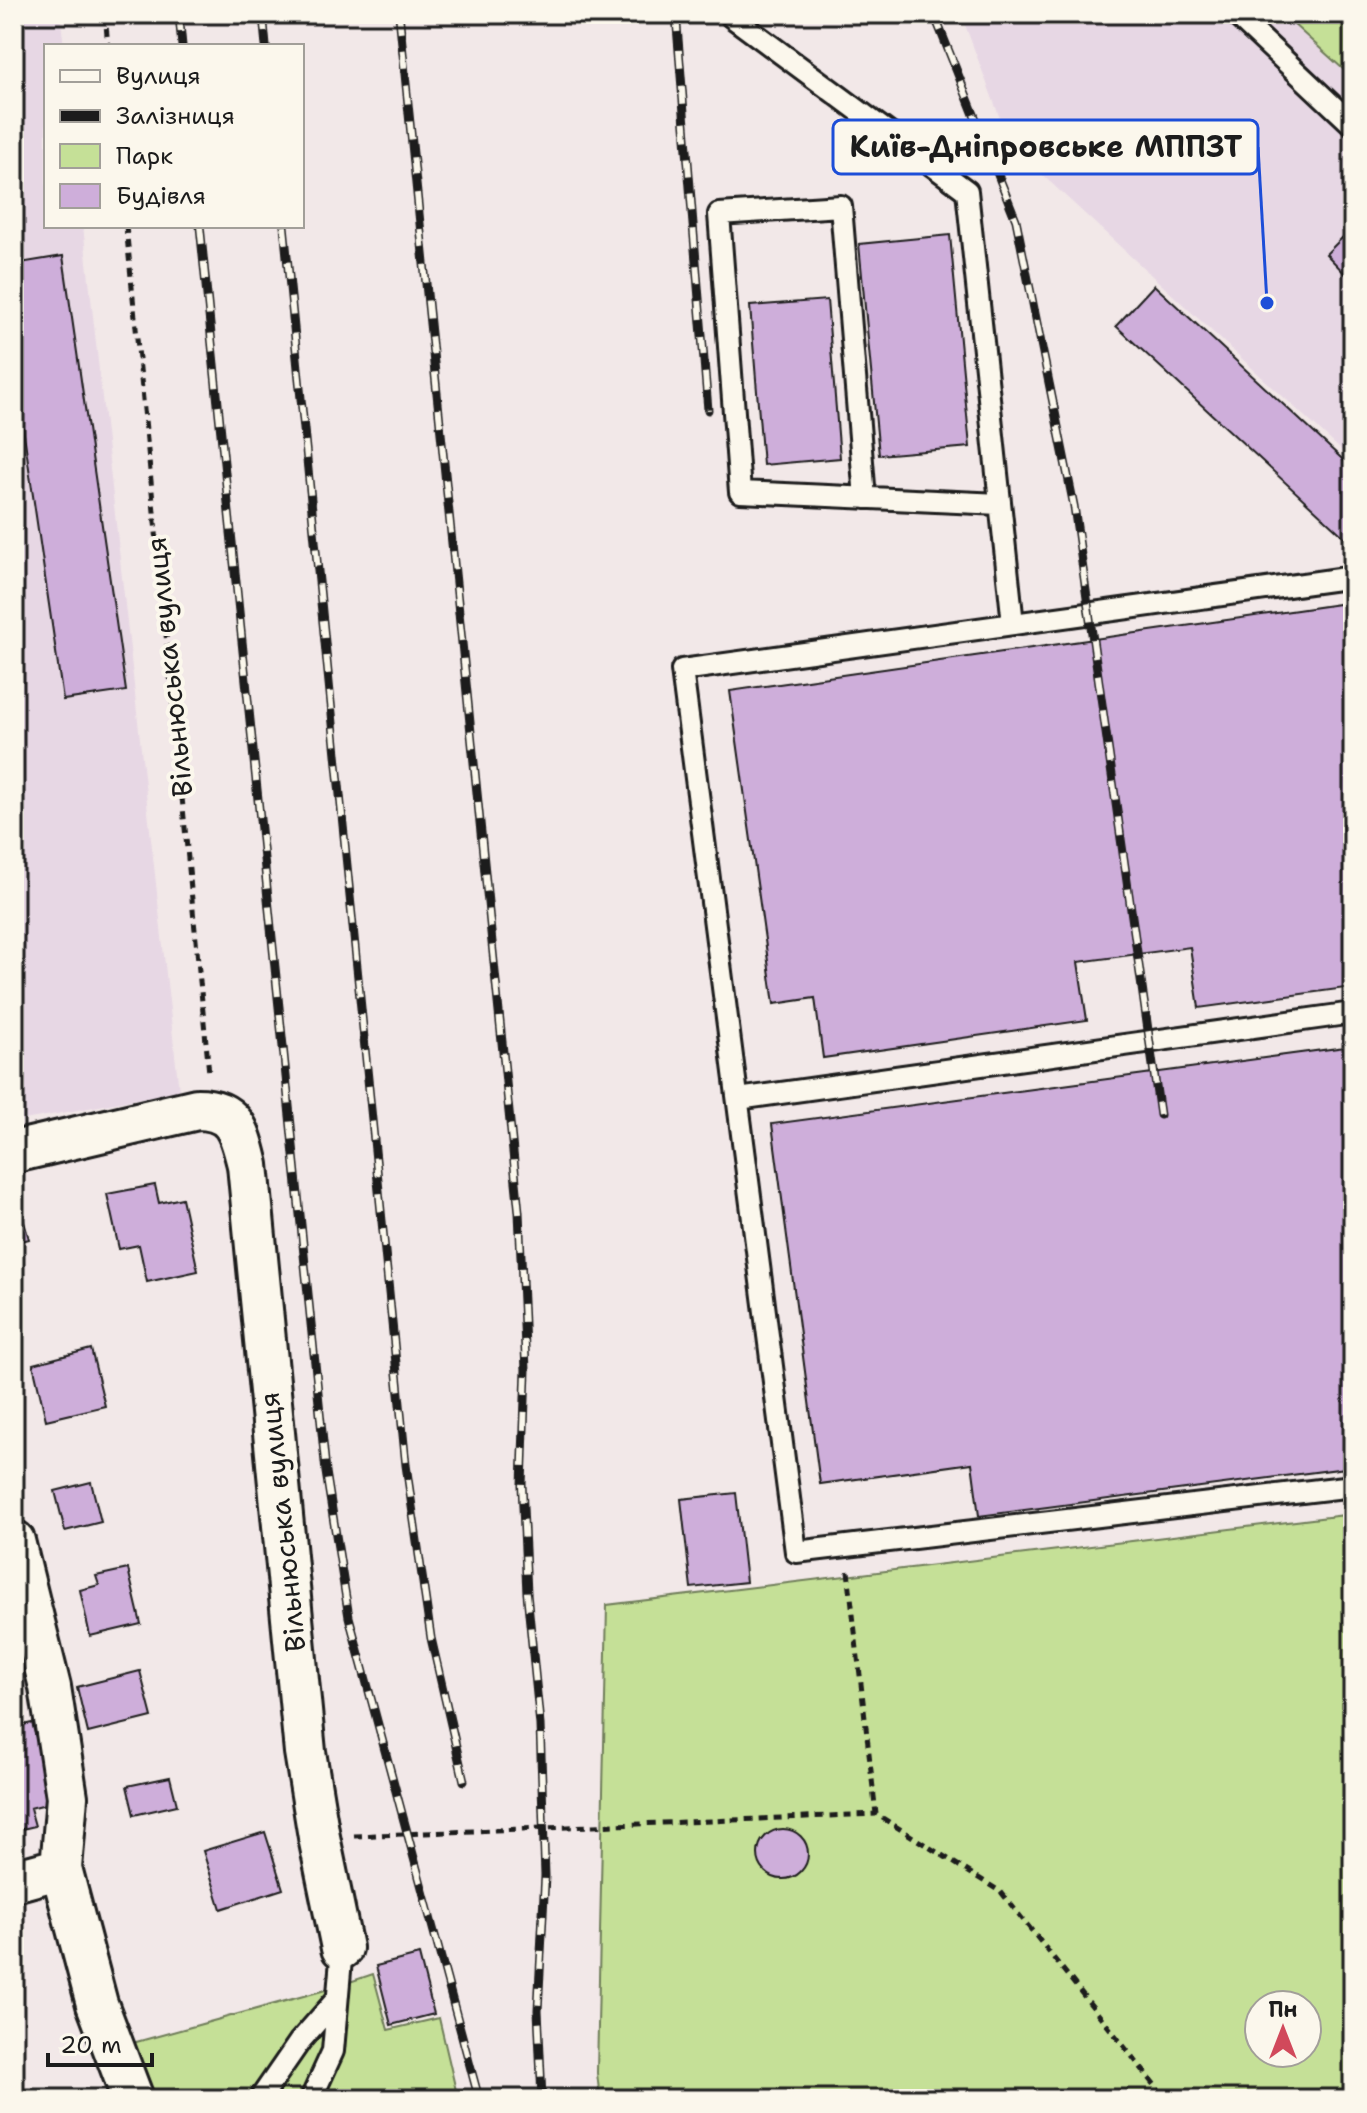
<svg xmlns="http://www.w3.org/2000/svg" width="1367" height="2113" font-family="'Shantell Sans',sans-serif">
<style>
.built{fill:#e7d7e4}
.green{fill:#c5e097;stroke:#707e5a;stroke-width:2;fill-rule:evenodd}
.building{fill:#ceaeda;stroke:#1c1c1c;stroke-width:2}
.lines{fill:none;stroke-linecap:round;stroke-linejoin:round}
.service-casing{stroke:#1c1c1c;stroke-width:26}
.minor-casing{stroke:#1c1c1c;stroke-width:46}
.path{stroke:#1c1c1c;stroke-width:5;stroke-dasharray:8 6;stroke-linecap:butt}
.service{stroke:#fbf7ec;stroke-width:20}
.minor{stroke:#fbf7ec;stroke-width:40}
.rail-casing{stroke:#1c1c1c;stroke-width:9}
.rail{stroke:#fbf7ec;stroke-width:6;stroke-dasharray:18;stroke-linecap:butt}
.labels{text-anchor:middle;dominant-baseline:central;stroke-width:8;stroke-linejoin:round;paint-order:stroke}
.street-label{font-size:28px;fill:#1c1c1c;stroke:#fbf7ec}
.leader{fill:none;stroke:#1d4ed8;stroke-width:3}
.callout-dot{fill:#1d4ed8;stroke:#fbf7ec;stroke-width:3}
.callout{fill:#fbf7ec;stroke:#1d4ed8;stroke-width:3}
.callout-label{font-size:30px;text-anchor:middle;font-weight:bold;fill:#1c1c1c}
</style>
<rect width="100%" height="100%" fill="#f2e8e8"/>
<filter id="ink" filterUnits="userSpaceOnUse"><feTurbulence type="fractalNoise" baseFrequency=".0125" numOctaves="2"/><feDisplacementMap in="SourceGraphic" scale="16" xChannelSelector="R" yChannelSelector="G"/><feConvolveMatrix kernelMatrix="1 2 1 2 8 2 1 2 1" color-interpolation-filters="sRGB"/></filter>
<g filter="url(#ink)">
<path class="built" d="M14,14H60L64,46H46V226H83L179,1091L14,1122Z
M961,14H1282L1353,78V461L1010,145Z"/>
<path class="green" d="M1282,14H1353V78Z
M1353,1514V2099H600L597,2073L607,1605ZM1259,2005H1307V2053H1259Z
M373,1974L388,2030L439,2018L458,2099H152L129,2044L329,1989Z"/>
<path class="building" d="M1353,227V282L1326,254Z
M950,235L970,447L879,455L859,244Z
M63,256L126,691L63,700L14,366V264Z
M1154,285L1353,469V545L1116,326Z
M827,300L840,458L763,465L750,306Z
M1353,602V987L1199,1008L1190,947L1078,962L1087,1020L823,1058L815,998L774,1004L730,691Z
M1353,1046V1467L979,1516L972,1463L820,1484L772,1124Z
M155,1185L159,1203L182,1198L198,1271L147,1282L139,1245L119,1249L107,1194Z
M14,1188L29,1239L14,1243Z
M91,1349L105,1406L46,1420L33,1364Z
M91,1482L101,1522L65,1531L55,1491Z
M736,1493L746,1582L691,1588L681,1499Z
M128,1569L141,1624L90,1636L80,1590L99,1585L96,1576Z
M140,1671L152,1717L88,1733L77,1687Z
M32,1723L54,1802L30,1808L35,1826L14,1831V1727Z
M170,1777L177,1805L134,1815L127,1786Z
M758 1854a25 25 0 1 1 50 0a25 25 0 1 1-50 0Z
M265,1832L283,1889L221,1909L203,1851Z
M419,1955L434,2014L391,2025L376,1966Z"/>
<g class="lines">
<defs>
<path id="service" d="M1235,14L1353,125
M732,17L967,191L1013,624
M865,498L841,206L719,214L740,492L1000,504
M1353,577L682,670L796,1552L1353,1486
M738,1099L1353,1013
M260,2099L300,2041L336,2000
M311,2099L333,2051L342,1948"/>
<path id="minor" d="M14,1152L197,1109C236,1109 240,1133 248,1165L305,1752L319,1837L342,1948
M14,1541L50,1687L67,1797L61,1868L97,2004L133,2099
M14,1881L61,1868"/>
</defs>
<use href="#service" class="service-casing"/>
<use href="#minor" class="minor-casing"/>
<path class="path" d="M105,14L108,46
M126,226L209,1073
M848,1571L876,1814L1001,1892L1166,2099
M354,1836L876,1814
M1305,2099L1353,2095"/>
<use href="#service" class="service"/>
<use href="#minor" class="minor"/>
<defs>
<path id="rail" d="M179,14L182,46
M263,14L266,46
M399,14L519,1212L526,1370L522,1485L527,1593L540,1725L545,1876L538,2010L542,2099
M676,14L708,410
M934,14L1016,220L1074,506L1160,1115
M200,226L326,1472L349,1617L479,2099
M284,226L406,1465L431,1638L464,1781"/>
</defs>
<use href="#rail" class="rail-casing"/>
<use href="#rail" class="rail"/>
</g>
</g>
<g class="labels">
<g class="street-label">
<text transform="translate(169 667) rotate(-96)">Вільнюська вулиця</text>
<text transform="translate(282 1522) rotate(-96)">Вільнюська вулиця</text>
</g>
</g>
<path class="leader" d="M1267 303L1258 147"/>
<circle class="callout-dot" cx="1267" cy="303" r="8"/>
<rect class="callout" x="833" y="120" width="425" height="54" rx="8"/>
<g class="callout-label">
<text x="1046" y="157">Київ-Дніпровське МППЗТ</text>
</g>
<rect width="1367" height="2113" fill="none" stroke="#fbf7ec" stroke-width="48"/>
<rect x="24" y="24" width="1319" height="2065" fill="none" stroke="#1c1c1c" stroke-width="3" filter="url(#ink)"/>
<rect x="44" y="44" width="260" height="184" fill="#fbf7ec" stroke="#a29f99" stroke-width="2"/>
<rect x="60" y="70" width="40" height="12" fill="#fbf7ec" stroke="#a29f99" stroke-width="2"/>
<text x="116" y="84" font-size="24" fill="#1c1c1c">Вулиця</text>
<rect x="60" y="110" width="40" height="12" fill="#1c1c1c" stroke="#a29f99" stroke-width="2"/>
<text x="116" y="124" font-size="24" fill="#1c1c1c">Залізниця</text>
<rect x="60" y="144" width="40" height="24" fill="#c5e097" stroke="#a29f99" stroke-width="2"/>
<text x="116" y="164" font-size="24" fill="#1c1c1c">Парк</text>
<rect x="60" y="184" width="40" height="24" fill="#ceaeda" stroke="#a29f99" stroke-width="2"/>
<text x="116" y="204" font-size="24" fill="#1c1c1c">Будівля</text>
<g transform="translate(1283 2029)"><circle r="38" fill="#fbf7ec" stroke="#a29f99" stroke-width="2"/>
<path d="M0-6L14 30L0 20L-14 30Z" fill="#d1495b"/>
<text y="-12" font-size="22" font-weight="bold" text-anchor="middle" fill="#1c1c1c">Пн</text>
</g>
<path d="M48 2053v12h104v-12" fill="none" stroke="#1c1c1c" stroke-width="4"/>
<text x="60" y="2053" font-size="24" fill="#1c1c1c" stroke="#fbf7ec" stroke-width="6" paint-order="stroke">20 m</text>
</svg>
